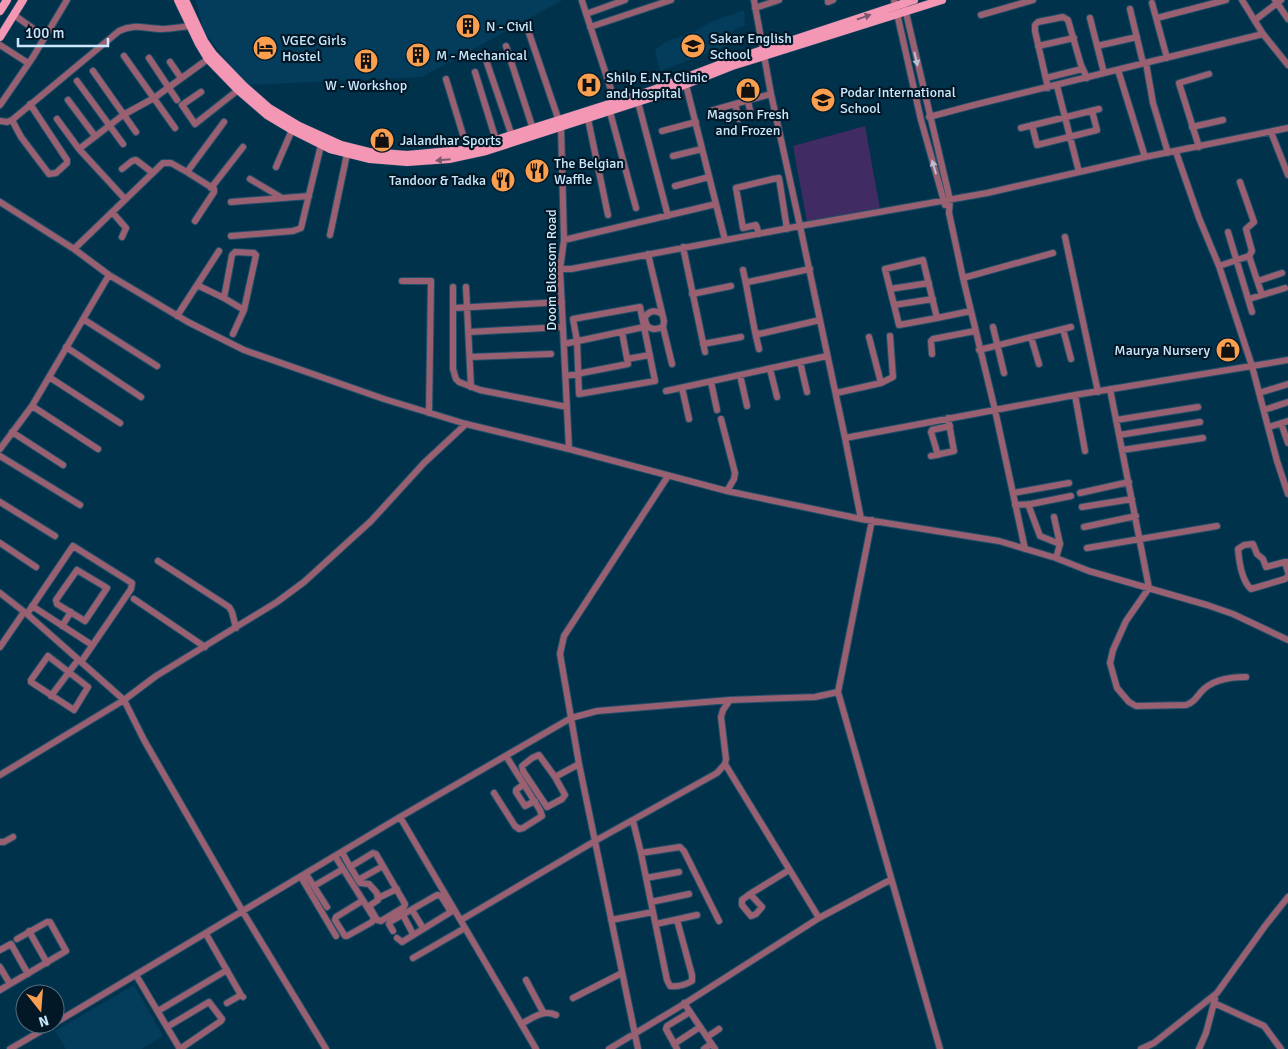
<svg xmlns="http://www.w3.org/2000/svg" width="1288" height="1049" font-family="Signika,sans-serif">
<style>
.built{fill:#043d5b}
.grass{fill:#412b63}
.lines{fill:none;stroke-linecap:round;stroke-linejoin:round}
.minor-casing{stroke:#214f68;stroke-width:8}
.major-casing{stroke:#214f68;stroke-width:9}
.minor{stroke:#986071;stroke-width:6}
.major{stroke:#f497b5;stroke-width:8}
.oneway{fill:#7b586e}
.oneway2{fill:#bcbfd3}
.labels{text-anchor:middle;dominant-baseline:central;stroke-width:4.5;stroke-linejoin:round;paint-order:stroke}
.poi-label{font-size:14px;fill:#cbe8fd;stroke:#021827;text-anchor:start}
.street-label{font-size:14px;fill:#cbe8fd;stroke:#021827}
</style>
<rect width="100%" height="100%" fill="#01324c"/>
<path class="built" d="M196,0H563L422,77L246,85L204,32Z
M744,10L745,25L729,33L733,44L660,71L655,50L667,41L690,34L711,22Z
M134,985L163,1036L141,1049H66L55,1031Z"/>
<path class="grass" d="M865,126L880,209L807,222L793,146Z"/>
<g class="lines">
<defs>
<path id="minor" d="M754,0L771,94L800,226L987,193L1145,157L1288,128
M828,0V2L833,0
M894,0L921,120L945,205
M903,0L950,200L949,213L963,278L995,410L1025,549
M1242,0L1263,34L1288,65
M1275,0L1288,19
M582,1L616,105
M1152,3L1167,58
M755,8L779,0
M1130,9L1143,63
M586,14L625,0
M14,15L45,37
M981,15L1033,0
M1090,18L1104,73
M1157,18L1226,0
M1255,20L1281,0
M590,27L671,0
M529,33L561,127L564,240L560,269L569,449
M0,45L28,63
M506,46L533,129
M1038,46L1074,38
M1097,46L1137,37
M124,56L175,128
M149,58L177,100
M486,60L512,136
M170,62L181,78
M1146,63L1153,103L1168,153
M1118,70L1145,157
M93,71L136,132
M475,72L496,140
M1046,78L1082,69
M446,79L467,148
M77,81L123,144
M686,85L716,204
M1057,86L1079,172
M1048,88L1035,31V25L1038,22L1063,17L1068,20L1081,65L1087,78
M201,92L182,105L195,124L238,90
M68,100L95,136
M748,101L751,115
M638,102L668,216
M735,104L739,119
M0,105L33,57L67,0
M710,111L771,94
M610,112L636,208
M929,117L970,106L1263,34
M57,119L79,149L125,199
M588,119L608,215
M12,120L21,137L49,174L56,173L67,163V160L30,104
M0,121L7,122L12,120L119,31C135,23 145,29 162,29C171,29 181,27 190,26
M1032,125L1037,145L1097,130L1092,111
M1192,127L1223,120
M1021,128L1099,109
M662,131L696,122
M1271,132L1288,175
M1199,147L1179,83L1209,74
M79,149L123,115L154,98L208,59
M1176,152L1199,218L1219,266L1252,366L1288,360
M673,156L702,149
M276,167L292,130
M122,169L132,161L136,160L153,173
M187,172L214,189V192L195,221
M250,179L282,198
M675,186L709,177
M211,188L243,147
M0,202L74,249L109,275L188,322L244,350L384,399L466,424L569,449L727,491L861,519L999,541L1056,558L1089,571L1207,605L1233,614L1288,640
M231,202L309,196
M112,212L126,228L122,237
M1228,232L1252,312
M759,234L756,225L743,228L736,188L773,179L779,178L787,229
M330,235L347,154
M231,236L293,231L301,228L321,145
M1065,237L1098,392
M564,240L716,204L725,240
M683,247L705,352
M74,249L163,163H171L187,172L224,122
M648,254L664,321L663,327L672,364
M1249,256L1262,295
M1219,266L1249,256L1252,251L1246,229L1254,222L1240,182
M560,269H571L800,226L845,438L1075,395L1252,366L1277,461L1288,494
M810,269L748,282L746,284L755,332L759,334L820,320
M743,270L746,284
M963,278L1053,253
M402,281H431L429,413
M1258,281L1282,273
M197,285L224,298L244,310L233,334
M453,287V369L456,379L459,382L480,390L567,407
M466,287L471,387
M890,289L929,283
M692,294L731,286
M224,298L232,255L235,252L254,253L256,255L244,310
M1249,299L1285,288
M894,305L933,299
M640,307L655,381L579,394L577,341L573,319Z
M454,308L562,302
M662,314C655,309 649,311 645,317C645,329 653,331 663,327
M177,316L219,251
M937,318L899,325L885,269L923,260L937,318L971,311
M83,319L157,366
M993,327L1004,373
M1063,329L1071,359
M469,332L563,327
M755,332L759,349
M869,337L881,383
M1031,337L1039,364
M564,344L644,327
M703,344L741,337
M66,347L141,397
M979,350L1071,327
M932,354L931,341L933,339L975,331
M470,357L551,354
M627,359L650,355
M800,362L807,392
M770,369L777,397
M740,375L747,406
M566,376L628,364L622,332
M49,377L120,423
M711,382L717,410
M682,388L689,419
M1110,389L1149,588L1126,621L1113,650L1110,663L1117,688L1129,702L1136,706L1186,705C1194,702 1196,698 1201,692C1212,679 1230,677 1246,677
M666,391L827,356
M836,393L881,383L893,377L890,336
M1259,393L1288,384
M1075,395L1085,451
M32,406L98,449
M1264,410L1288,402
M721,419L735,473L734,479L727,491
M1116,420L1198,407
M1281,423L1288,443
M1269,427L1288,421
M12,432L63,465
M1119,435L1200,422
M845,438L861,519
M0,449L32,406L109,275
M1122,450L1203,438
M938,455L931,432L932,430L950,426
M0,456L80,505
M931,456L954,451L948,418
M1013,493L1069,483
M1080,493L1129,482
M0,502L55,536
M1028,504L1040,536L1060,544
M1015,505L1031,504L1071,496
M1082,507L1132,499
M1054,517L1060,544L1056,558
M1084,527L1136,516
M0,543L36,567
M1087,548L1217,526
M158,561L229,607L232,612L236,628
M1285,562L1266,567L1263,559L1257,554L1253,544L1244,545L1238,549C1239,561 1242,581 1251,589L1285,579L1288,576
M1288,562H1285L1288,572
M77,570L107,588L85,621L57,604L56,600Z
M0,593L27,614L124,700L144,740L243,912L326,1049
M134,599L205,647
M32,606L92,645
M27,614L73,546L132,583L131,589L81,662
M62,626L71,612
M0,647L24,612
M48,656L88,687L74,710L31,682V680Z
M838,692L940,1049
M51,696L78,660
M0,775L124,700L156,676L277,602L304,582L371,521L424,463L466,424
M555,777L539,755L532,758L522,766L523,771L547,807L562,799L565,795L555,777L579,764
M524,784L516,790V792L525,806L535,801
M494,793L515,826L519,829L523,828L542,816L540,810L506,756
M400,817L536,1049
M633,821L641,853
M1,842H4L13,837
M342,852C347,862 354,873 360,883L369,884L377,893L378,900L369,906L377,920L381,921L404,907L405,904L376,854L373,853L350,867
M335,856L374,918L372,922L347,936H345L335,920L336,917L362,901
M306,874L327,907
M301,877L336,936
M646,878L679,872
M358,880L383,866
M314,886L343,869
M750,894L762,907L756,914L751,916L742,905V900L750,894L789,870
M378,898L397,889
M651,902L689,894
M412,910L423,928
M653,912L641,853L680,847L684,851L719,921
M403,915L413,934
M819,918L890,880
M461,920L595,841L717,773L725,764L726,759L721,717L723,710L730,700L815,697L838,692L872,520
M611,920L653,912L667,980L670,986C678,987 685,985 692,981V975L677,920
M656,924L697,915
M29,931L47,963
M393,931L389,924L390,922L437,895L441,896L451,912
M206,934L241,995
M397,938L402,942L454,910
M0,950L11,944L28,974
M413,958L465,928
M0,967L10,984
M136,975L180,1049
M526,980L543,1012
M0,990L66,951L50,922H47L17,939
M573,998L622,973
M227,1003L241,995L243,997
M684,1003L715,1049
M1214,1003L1264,1026L1281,1049
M158,1011L227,970
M55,1023L400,817L571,718L597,711L730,700
M521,1024C533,1018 543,1009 556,1015
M167,1027L209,1002L222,1019L221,1021L180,1049
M707,1037L719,1029
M674,1044L700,1027
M10,1049L53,1024
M609,1049L684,1004L819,918L725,764
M638,1049L579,764L560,654L564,636L668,476
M677,1049L666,1029L667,1026L690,1012
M704,1049L711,1044
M1141,1049L1154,1043L1217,993L1265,926L1288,897
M1199,1049L1206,1033L1215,999"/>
<path id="major" d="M178,0L199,44L208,59L238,90L267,115L292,130L330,149L370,159L407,162L449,159L486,151L656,96L732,66L942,0
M185,0L204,41L213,54L244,86L269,108L299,126L341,145L369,152L407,155L462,150L496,140L653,90L729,61L914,0
M0,11L7,0
M0,37L23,0"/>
</defs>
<use href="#minor" class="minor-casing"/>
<use href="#major" class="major-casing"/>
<use href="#minor" class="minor"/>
<use href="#major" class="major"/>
</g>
<defs><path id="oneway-solid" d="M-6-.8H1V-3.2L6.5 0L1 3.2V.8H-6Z" transform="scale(1.25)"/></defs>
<g class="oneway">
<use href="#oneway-solid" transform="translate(864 17) rotate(-19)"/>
<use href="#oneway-solid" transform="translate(443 160) rotate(175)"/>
</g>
<g class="oneway2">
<use href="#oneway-solid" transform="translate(916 59) rotate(77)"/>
<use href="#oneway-solid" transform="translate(934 167) rotate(-106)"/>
</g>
<defs>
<symbol id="building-disc" viewBox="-11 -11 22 22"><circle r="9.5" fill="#fa9f4f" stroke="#021827"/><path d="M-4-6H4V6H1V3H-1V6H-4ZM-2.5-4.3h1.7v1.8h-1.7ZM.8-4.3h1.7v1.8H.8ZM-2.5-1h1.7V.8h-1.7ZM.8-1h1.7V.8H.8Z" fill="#111"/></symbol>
<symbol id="school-disc" viewBox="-11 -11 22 22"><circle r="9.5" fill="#fa9f4f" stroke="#021827"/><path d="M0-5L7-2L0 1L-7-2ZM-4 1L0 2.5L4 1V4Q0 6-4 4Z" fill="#111"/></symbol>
<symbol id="hotel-disc" viewBox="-11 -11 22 22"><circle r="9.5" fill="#fa9f4f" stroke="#021827"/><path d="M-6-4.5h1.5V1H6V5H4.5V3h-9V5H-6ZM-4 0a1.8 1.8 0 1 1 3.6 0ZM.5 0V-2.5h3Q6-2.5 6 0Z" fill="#111"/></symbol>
<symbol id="hospital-disc" viewBox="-11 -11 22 22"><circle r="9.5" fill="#fa9f4f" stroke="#021827"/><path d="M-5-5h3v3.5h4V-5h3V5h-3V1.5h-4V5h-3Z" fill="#111"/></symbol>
<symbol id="shop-disc" viewBox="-11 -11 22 22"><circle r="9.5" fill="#fa9f4f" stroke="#021827"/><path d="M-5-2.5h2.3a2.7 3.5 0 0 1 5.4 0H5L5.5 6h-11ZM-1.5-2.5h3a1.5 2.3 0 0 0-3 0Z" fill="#111"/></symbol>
<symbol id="restaurant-disc" viewBox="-11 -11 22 22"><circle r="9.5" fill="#fa9f4f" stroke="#021827"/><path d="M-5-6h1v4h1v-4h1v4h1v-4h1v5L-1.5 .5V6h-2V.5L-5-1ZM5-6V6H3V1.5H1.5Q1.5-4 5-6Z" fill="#111"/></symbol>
</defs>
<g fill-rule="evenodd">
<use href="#building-disc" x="454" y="12" width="28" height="28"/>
<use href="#school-disc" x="679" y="32" width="28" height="28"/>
<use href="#hotel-disc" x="251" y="34" width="28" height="28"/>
<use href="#building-disc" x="404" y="41" width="28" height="28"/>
<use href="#building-disc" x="352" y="47" width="28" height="28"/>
<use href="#hospital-disc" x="575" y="71" width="28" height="28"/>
<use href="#shop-disc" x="734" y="76" width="28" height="28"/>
<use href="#school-disc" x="809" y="86" width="28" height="28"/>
<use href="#shop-disc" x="368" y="126" width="28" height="28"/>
<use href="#restaurant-disc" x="523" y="157" width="28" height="28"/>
<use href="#restaurant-disc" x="489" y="166" width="28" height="28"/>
<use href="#shop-disc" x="1214" y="336" width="28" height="28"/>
</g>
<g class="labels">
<g class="poi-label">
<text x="486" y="26">N - Civil</text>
<text x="710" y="38">Sakar English<tspan x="710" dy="16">School</tspan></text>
<text x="282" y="40">VGEC Girls<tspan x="282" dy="16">Hostel</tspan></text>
<text x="436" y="55">M - Mechanical</text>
<text x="606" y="77">Shilp E.N.T Clinic<tspan x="606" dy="16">and Hospital</tspan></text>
<text x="366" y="85" text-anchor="middle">W - Workshop</text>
<text x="840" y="92">Podar International<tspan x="840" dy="16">School</tspan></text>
<text x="748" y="114" text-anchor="middle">Magson Fresh<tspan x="748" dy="16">and Frozen</tspan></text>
<text x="400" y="140">Jalandhar Sports</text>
<text x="554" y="163">The Belgian<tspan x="554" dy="16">Waffle</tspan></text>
<text x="486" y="180" text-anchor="end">Tandoor &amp; Tadka</text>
<text x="1210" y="350" text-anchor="end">Maurya Nursery</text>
</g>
<g class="street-label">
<text transform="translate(551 270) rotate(-90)">Doom Blossom Road</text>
</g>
</g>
<g transform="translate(40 1009) rotate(163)"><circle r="24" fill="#021827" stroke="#526b7d"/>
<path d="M0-4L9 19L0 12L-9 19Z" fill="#fa9f4f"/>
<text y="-8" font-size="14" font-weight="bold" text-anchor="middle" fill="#cbe8fd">N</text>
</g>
<path d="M18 38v8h90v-8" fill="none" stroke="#cbe8fd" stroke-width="2.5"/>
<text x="25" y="38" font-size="15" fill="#cbe8fd" stroke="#021827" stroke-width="4" paint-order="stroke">100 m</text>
</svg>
